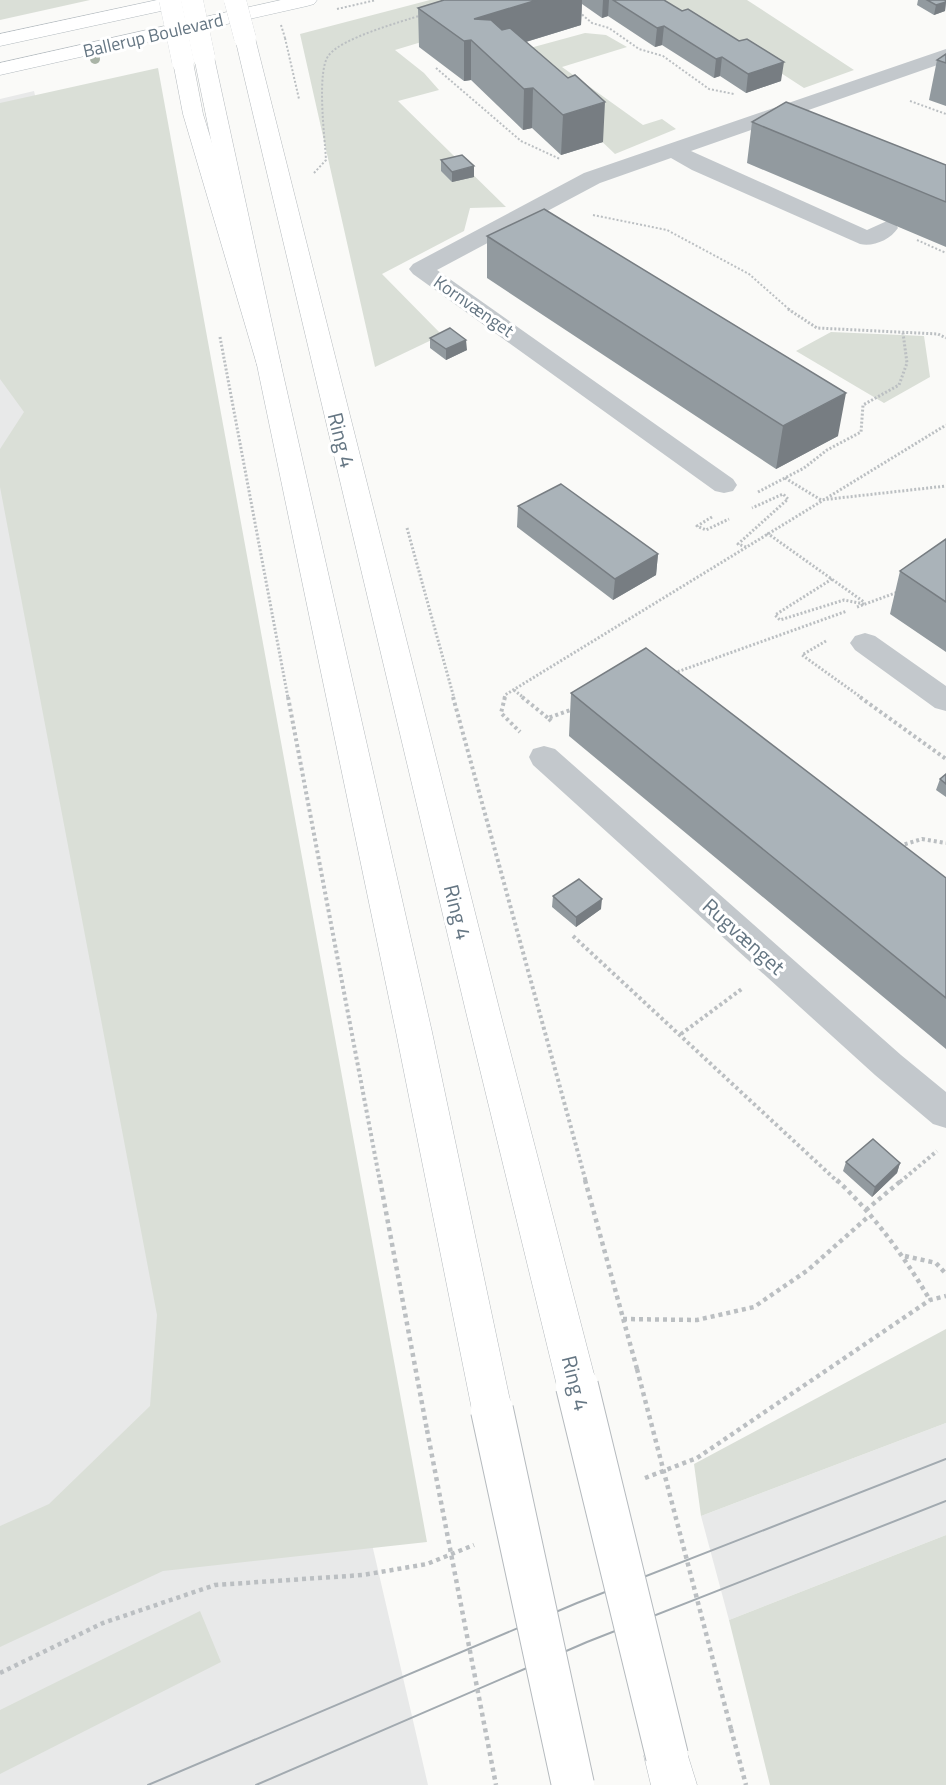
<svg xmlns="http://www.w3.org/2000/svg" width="946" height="1785" font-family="'Titillium Web',sans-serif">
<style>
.built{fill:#e8e9e9}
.green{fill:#dadfd7}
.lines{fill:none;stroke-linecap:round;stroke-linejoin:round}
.secondary-casing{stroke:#b3babf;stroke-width:1}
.primary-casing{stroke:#b5babe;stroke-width:1}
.highway-casing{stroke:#b4b9bd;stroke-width:1}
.path-far3{stroke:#bbbfc2;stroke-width:2;stroke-dasharray:2 2;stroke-linecap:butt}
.path-far2{stroke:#bbbfc2;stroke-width:3;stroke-dasharray:2 2;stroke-linecap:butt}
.path-far1{stroke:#bbbfc2;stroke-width:4;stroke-dasharray:3 3;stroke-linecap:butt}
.path{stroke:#bbbfc2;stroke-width:4.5;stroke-dasharray:4 4;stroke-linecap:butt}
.street{fill:#c3c8cc;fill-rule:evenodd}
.secondary{fill:#fff;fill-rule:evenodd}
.primary{fill:#fff;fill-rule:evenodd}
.highway{fill:#fff;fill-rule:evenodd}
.tram{stroke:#a2aab0;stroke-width:2}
.primary-bridge-far1-casing{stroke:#b5babe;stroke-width:22;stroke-linecap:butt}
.primary-bridge-casing{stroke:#b5babe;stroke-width:44;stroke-linecap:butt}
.highway-bridge-casing{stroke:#b4b9bd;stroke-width:22;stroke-linecap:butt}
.path-bridge-far1{stroke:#bbbfc2;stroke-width:2;stroke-dasharray:2 2;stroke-linecap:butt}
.path-bridge{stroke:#bbbfc2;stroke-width:4.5;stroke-dasharray:4 4;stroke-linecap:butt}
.primary-bridge-far1{stroke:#fff;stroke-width:22}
.primary-bridge{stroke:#fff;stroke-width:42}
.highway-bridge{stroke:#fff;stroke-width:22}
.tree{fill:#aab4a7}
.wall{fill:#929a9f}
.shaded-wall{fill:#777d82}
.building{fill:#aab3b9;stroke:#777d82;stroke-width:1.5}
.labels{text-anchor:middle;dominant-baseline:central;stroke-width:6;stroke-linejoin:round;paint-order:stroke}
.far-street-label{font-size:18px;fill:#657683;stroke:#fff}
.street-label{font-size:21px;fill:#657683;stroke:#fff}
</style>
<rect width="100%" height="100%" fill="#fafaf8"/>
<path class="built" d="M34,91L428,1785H0V99Z
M946,1423V1535L729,1620L701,1516Z"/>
<path class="green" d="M0,0H90L0,20Z
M430,0H560L395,50L424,73L439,90L398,101L506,207L470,208L464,231L382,274L442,335L375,367L300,34Z
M639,0H747L854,70L804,88L753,55Z
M585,33L606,35L627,47L562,67L643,125L662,119L676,129L615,154L574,115L490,59Z
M158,68L427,1542L163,1571L0,1647V1526L49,1504L150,1406L157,1315L0,487V449L24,412L0,379V103Z
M831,332L924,336L930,377L884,403L796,351Z
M946,1329V1423L701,1516L694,1464Z
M946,1535V1785H770L729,1620Z
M200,1611L221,1662L0,1774V1710Z"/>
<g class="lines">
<defs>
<path id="secondary" d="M157,0H194L191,4L184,6L0,46V34Z
M281,0H317L314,4L307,6L0,75V63Z"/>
<path id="primary" d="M245,32L252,34L255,38L500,1012L597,1386L591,1400L577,1405L563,1400L557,1386L466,1012L235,38L238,34Z
M183,56L190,58L193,62L203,114L281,365L432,1032L512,1410L506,1424L492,1429L478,1424L472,1410L396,1032L257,365L183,114L173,62L176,58Z
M667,1733L683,1740L697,1785H651L644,1756L651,1740Z"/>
<path id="highway" d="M204,51L211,53L214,57L281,365L278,370L269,372L260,370L257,365L194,57L197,53Z"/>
</defs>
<use href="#secondary" class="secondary-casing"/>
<use href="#primary" class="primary-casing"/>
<use href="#highway" class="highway-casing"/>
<path class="path-far3" d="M337,9L376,0
M579,12L592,23L609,28L639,49L663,56L709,89L734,94
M285,38L299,99
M436,68L521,141L560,159
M910,101L946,114
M314,173L326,160C325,139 316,70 329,55C342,38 400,22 422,15
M593,215L667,230L749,274L791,311
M917,240L946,253"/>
<path class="path-far2" d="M788,309L817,328L938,334L946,338
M220,337L288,698
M785,478L821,500L946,486
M758,492L804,468L827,450L861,432L863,405L899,385L907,363L903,333
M712,517L697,526L706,530L729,519
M407,528L454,698
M767,533L864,602
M746,547L738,544L788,499L783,494L752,508
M832,579L775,615L780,620L844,600L864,604
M857,607L898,592
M826,641L802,655L862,698
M674,673L847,611
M514,690L524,698
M504,698L505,695L946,425"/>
<path class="path-far1" d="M288,697L380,1182
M453,697L586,1182
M505,697L501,713L520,732
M522,697L548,718
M860,697L946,759
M551,721L548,718L573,709
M899,846L922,839L946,843
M573,936L838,1182
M681,1034L743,988
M900,1182L937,1151"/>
<path class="path" d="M380,1180L427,1430
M585,1180L637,1369
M837,1180C874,1215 904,1256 930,1300
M866,1210L902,1180
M905,1256L936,1263L946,1274
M623,1319L697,1320L754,1307L808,1270L869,1216
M645,1478L697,1458L930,1300L946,1296
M0,1673L103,1623L215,1585L363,1575L427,1564L474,1545
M731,1729L746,1785"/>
<path class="street" d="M946,49V62L691,151L867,230L887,221L895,223L898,228C890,240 873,247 860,244L692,170L671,158L600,183L437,270L733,479L737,485L733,491L724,493L715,491L413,274L409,269L413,264L584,173Z
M865,633L875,636L946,686V711L935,708L855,650L850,643L855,636Z
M544,746L555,749L901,1055L946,1092V1128L933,1124L875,1075L533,765L529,757L533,749Z"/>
<use href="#secondary" class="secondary"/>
<use href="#primary" class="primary"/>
<use href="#highway" class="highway"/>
<path class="tram" d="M148,1785L577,1603L946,1459
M256,1785L587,1642L946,1501"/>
<defs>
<path id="primary-bridge-far1" d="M170,0L183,62"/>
<path id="primary-bridge" d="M577,1386L667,1756
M492,1410L573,1785"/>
<path id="highway-bridge" d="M192,0L204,57
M235,0L245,38"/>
</defs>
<use href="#primary-bridge-far1" class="primary-bridge-far1-casing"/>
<use href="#primary-bridge" class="primary-bridge-casing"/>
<use href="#highway-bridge" class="highway-bridge-casing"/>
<path class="path-bridge-far1" d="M281,25L285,38"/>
<path class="path-bridge" d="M637,1369L731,1729
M427,1430L496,1785"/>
<use href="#primary-bridge-far1" class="primary-bridge-far1"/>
<use href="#primary-bridge" class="primary-bridge"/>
<use href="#highway-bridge" class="highway-bridge"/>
</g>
<circle class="tree" cx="95" cy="59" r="5"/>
<path class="wall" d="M444,0H664L781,81L746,93L720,76L714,78L662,45L655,47L608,16L602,18L582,4L581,25L526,42L603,142L561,155L532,128L523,130L471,80L464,81L419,47L418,8Z
M918,0H945L946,1L945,11L934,15L917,5Z
M946,54V106L929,100L937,60Z
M752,122L946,165V247L747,163Z
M441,160L474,177L452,182L441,171Z
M487,236L838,436L776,469L487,278Z
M430,338L467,350L446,360L430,348Z
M518,506L658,554L656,575L613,600L517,527Z
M946,539V652L890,614L900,571Z
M571,693L946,878V1049L569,736Z
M946,774V797L936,790L940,779Z
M553,896L601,909L576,927L552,907Z
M846,1162L900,1163L897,1173L872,1197L843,1171Z"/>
<path class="shaded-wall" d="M537,0H582L581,25L486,54L474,19Z
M603,0H609L608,16L602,18Z
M946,2L945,11L934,15L936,5Z
M664,26L662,45L655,47L657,28Z
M471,40V80L464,81V41Z
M722,57L720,76L714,78L716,59Z
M784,62L781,81L746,93L748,74Z
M533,88L532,128L523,130L524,89Z
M605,102L603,142L561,155L563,115Z
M474,166V177L452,182V172Z
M466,340L467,350L446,360V349Z
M846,393L838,436L776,469L783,426Z
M658,554L656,575L613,600L615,579Z
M602,899L601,909L576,927V917Z
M900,1163L897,1173L872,1197L875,1187Z"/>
<path class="building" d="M444,0H537L474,19L491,20L502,30L510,28L568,78L575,75L605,102L563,115L533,88L524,89L471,40L464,41L418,8Z
M613,0H664L682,11L688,9L739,41L747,39L784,62L748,74L722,57L716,59L664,26L657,28Z
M927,0H945L946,2L936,5Z
M946,54V63L937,60Z
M786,102L946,165V202L752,122Z
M462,155L474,166L452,172L441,160Z
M544,209L846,393L783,426L487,236Z
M450,328L466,340L446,349L430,338Z
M561,484L658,554L615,579L518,506Z
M946,539V602L900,571Z
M646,648L946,878V998L571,693Z
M946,774V784L940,779Z
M579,879L602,899L576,917L553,896Z
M873,1139L900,1163L875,1187L846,1162Z"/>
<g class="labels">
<g class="far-street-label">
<text transform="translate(153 35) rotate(-13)">Ballerup Boulevard</text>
<text transform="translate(474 306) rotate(35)">Kornvænget</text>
</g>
<g class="street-label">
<text transform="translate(342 440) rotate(76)">Ring 4</text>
<text transform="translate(458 912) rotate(76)">Ring 4</text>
<text transform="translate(744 936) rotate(42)">Rugvænget</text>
<text transform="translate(576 1383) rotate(76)">Ring 4</text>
</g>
</g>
</svg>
